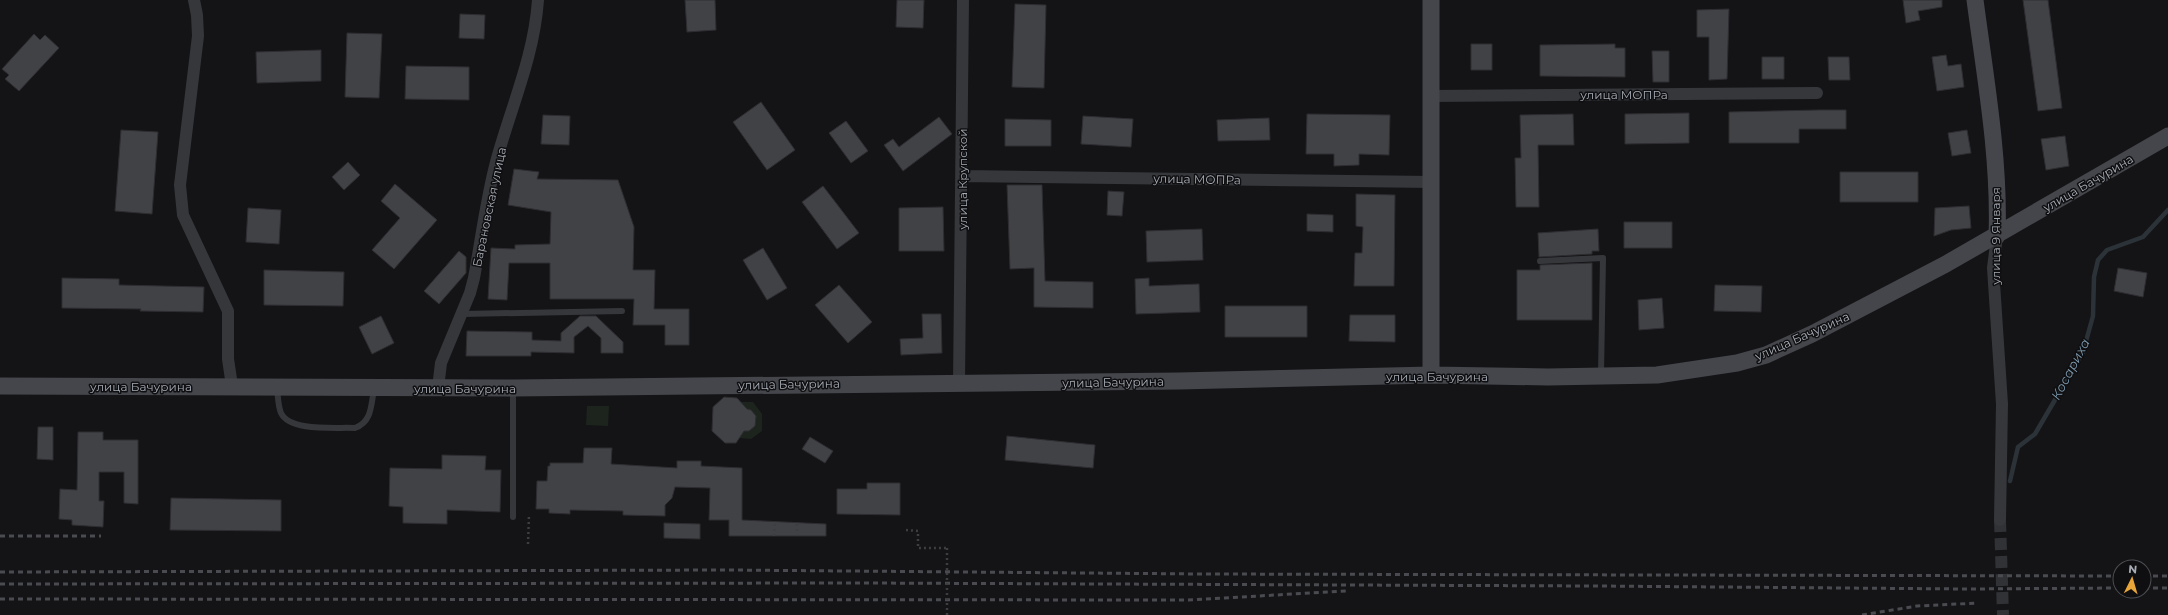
<svg xmlns="http://www.w3.org/2000/svg" width="2168" height="615" font-family="Montserrat,sans-serif">
<style>
.green{fill:#1d241d;fill-rule:evenodd}
.lines{fill:none;stroke-linecap:round;stroke-linejoin:round}
.stream{stroke:#2b3339;stroke-width:4.5}
.building{fill:#414246;stroke:#2e2e32}
.street-tunnel{stroke:#313236;stroke-width:12;stroke-dasharray:12 6;stroke-linecap:butt}
.path{stroke:#3c3e42;stroke-width:2.5;stroke-dasharray:2 3;stroke-linecap:butt}
.lane{stroke:#35373b;stroke-width:6}
.street{stroke:#35373b;stroke-width:12}
.secondary{stroke:#44464b;stroke-width:17}
.rail{stroke:#494b50;stroke-width:3;stroke-dasharray:5 4;stroke-linecap:butt}
.path-bridge{stroke:#3c3e42;stroke-width:2.5;stroke-dasharray:2 3;stroke-linecap:butt}
.labels{text-anchor:middle;dominant-baseline:central;stroke-width:3;stroke-linejoin:round;paint-order:stroke}
.street-label{font-size:12px;fill:#a7acb5;stroke:#0f0f11}
.water-label{font-size:13px;font-style:italic;fill:#7f9baf;stroke:#0f0f11}
</style>
<rect width="100%" height="100%" fill="#141416"/>
<path class="green" d="M740,402H753L762,414V431L751,439L739,438L728,428L729,412ZM739,409L751,410L756,416L755,426L749,431H739Z
M587,406H609L608,426L586,425Z"/>
<g class="lines">
<path class="stream" d="M2010,481L2018,447L2035,434L2083,352L2093,316L2094,277L2098,260L2107,250L2143,237L2168,210"/>
</g>
<path class="building" d="M685,0H715L716,30L687,32Z
M897,0H924L923,28L896,27Z
M1903,0H1942V7L1918,11L1920,20L1906,23Z
M2023,0H2048L2062,108L2038,111Z
M1015,4L1046,5L1044,88L1012,87Z
M1729,9L1727,79L1709,80V37H1697V10Z
M460,14L485,15L484,39L459,38Z
M347,33L382,34L379,98L345,97Z
M34,34L40,40L45,35L59,48L19,91L5,79L9,75L2,69Z
M1471,44H1492V70H1471Z
M1615,44V48H1625V77L1540,76V45Z
M321,50V81L257,83L256,52Z
M1652,51H1669V82H1653Z
M1946,55L1948,66L1961,64L1964,87L1937,91L1932,57Z
M1762,57H1784V79H1762Z
M1828,57H1849L1850,80H1829Z
M406,66L469,67V100L405,99Z
M761,102L795,150L767,170L733,122Z
M1818,110H1846V129H1799V143H1729V112Z
M1689,113V143L1625,144V114Z
M1307,114L1390,115L1389,155L1359,154V165L1334,166V154H1306Z
M1573,114L1574,145H1538L1539,207H1516L1515,158H1521L1520,115Z
M543,115L570,116L569,145L541,144Z
M1083,116L1133,119L1131,147L1081,144Z
M939,117L952,134L903,171L884,145L893,139L899,147Z
M1269,118L1270,140L1218,141L1217,120Z
M1005,119L1051,120V146H1005Z
M846,121L868,151L851,163L829,133Z
M121,130L158,132L152,214L115,211Z
M1967,130L1971,153L1952,156L1948,133Z
M2065,136L2069,166L2046,170L2041,139Z
M348,162L360,175L344,190L332,177Z
M514,169L539,172L537,179L618,180L634,227L633,270H655L654,309H689V345H665V325H633L634,299H550V263H509L507,300L488,299L491,248L515,249V245L550,244L551,212L508,205Z
M1840,172H1918V202H1840Z
M395,184L437,220L394,269L372,250L400,218L381,201Z
M1007,185H1042L1045,281L1093,282V308L1034,307V268L1010,269Z
M823,186L859,233L837,249L802,202Z
M1108,191L1124,192L1122,216L1107,215Z
M1356,194L1395,195L1394,286H1354L1355,253H1362L1363,227L1356,226Z
M1969,206L1971,228L1951,230L1934,236L1935,208Z
M943,207L944,251H899V208Z
M248,208L281,210L279,244L246,242Z
M1307,214L1333,215V232L1307,231Z
M1624,222H1672V248H1624Z
M1202,229L1203,260L1147,262L1146,231Z
M1598,229L1599,251H1592V254L1539,257L1538,233Z
M763,248L787,288L767,300L743,260Z
M459,251L466,257V273L439,304L424,291Z
M1592,263V320H1517V270H1540V265Z
M2118,268L2147,273L2143,297L2114,291Z
M264,270L344,272L343,306L264,305Z
M62,278L119,279V285L204,287L203,312L140,311L141,309L62,308Z
M1149,278V286L1199,284L1200,312L1136,314L1135,279Z
M839,285L872,322L848,343L815,305Z
M1715,285L1762,286L1761,312L1714,311Z
M1662,298L1664,328L1639,330L1638,300Z
M1225,306H1307V337H1225Z
M922,314H941L942,353L901,355L900,339L923,338Z
M1350,315H1395V342L1349,341Z
M381,316L394,343L372,354L359,327Z
M580,316H596L623,342V353H601V338L588,326L574,337V353L531,352V356H466L467,331L532,332V340L561,341V333Z
M724,397L737,398L747,409L751,410L756,416L755,426L749,431H744L736,443H725L712,431L713,407Z
M38,427H53V460L37,459Z
M78,432H103V440H138V504L124,503V472H99V501H104L103,527L72,525V520L59,519L60,489L77,490Z
M1007,436L1095,445L1093,468L1005,460Z
M810,437L833,451L825,463L802,449Z
M584,448H612L611,464L677,468V461H701V466L742,468V520L826,524V536H729V520H709L710,488L675,487L672,498L665,505V516L623,515V511L570,510V514L549,513V509H536L537,481H547L548,466H550V463H583Z
M442,455L486,456L485,470H501L500,512L447,510V524L403,523V507L389,506L390,468L442,469Z
M867,483H900V515L837,514V489H867Z
M171,498L281,500V531L170,530Z
M664,523L700,524V539L664,538Z"/>
<g class="lines">
<path class="street-tunnel" d="M2000,520L2003,615"/>
<path class="path" d="M906,530L918,531V548H947
M797,531V522
M774,536L775,521
M528,544L529,515"/>
<path class="lane" d="M1540,261L1603,258L1601,374
M462,314L622,311
M277,388C278,396 278,406 281,413C290,432 336,427 355,428C372,422 371,405 374,389
M513,517V388"/>
<path class="street" d="M194,0L197,15L198,36L180,185L183,215L228,311V359L232,386
M1430,96L1817,93
M962,176L1432,182
M1997,236L1993,268L2002,404L2000,520
M959,383L963,0
M438,388L441,363L470,293L474,278C481,240 486,200 496,162C511,107 534,57 538,0"/>
<path class="secondary" d="M1431,0V375
M1975,0C1985,76 2000,159 1997,236
M0,386L513,388L1179,381L1431,375L1548,377L1657,375L1737,363L1766,355L1812,334L1946,264L2168,136"/>
<path class="rail" d="M0,536H101
M0,572L729,570L1202,574L2120,576
M2144,576H2168
M0,584L862,583L1596,586L1967,589L2120,588
M2144,588H2168
M0,599L1188,600L1346,591
M1862,615L1917,606L1978,603"/>
<path class="path-bridge" d="M947,548V615"/>
</g>
<g class="labels">
<g class="street-label">
<text x="1624" y="94">улица МОПРа</text>
<text transform="translate(962 179) rotate(-90)">улица Крупской</text>
<text transform="translate(1197 179) rotate(1)">улица МОПРа</text>
<text transform="translate(2088 183) rotate(-30)">улица Бачурина</text>
<text transform="translate(489 207) rotate(-78)">Барановская улица</text>
<text transform="translate(1995 236) rotate(-90)">улица 9 Января</text>
<text transform="translate(1802 336) rotate(-24)">улица Бачурина</text>
<text x="1437" y="376">улица Бачурина</text>
<text transform="translate(1113 382) rotate(-1)">улица Бачурина</text>
<text transform="translate(789 384) rotate(-1)">улица Бачурина</text>
<text x="141" y="386">улица Бачурина</text>
<text x="465" y="388">улица Бачурина</text>
</g>
<g class="water-label">
<text transform="translate(2070 369) rotate(-62)">Косариха</text>
</g>
</g>
<g transform="translate(2132 579) rotate(5)"><circle r="19" fill="#0f0f11" stroke="#4c4e53"/>
<path d="M0-3L7 15L0 10L-7 15Z" fill="#e8a63a"/>
<text y="-6" font-size="11" font-weight="bold" text-anchor="middle" fill="#a7acb5">N</text>
</g>
</svg>
